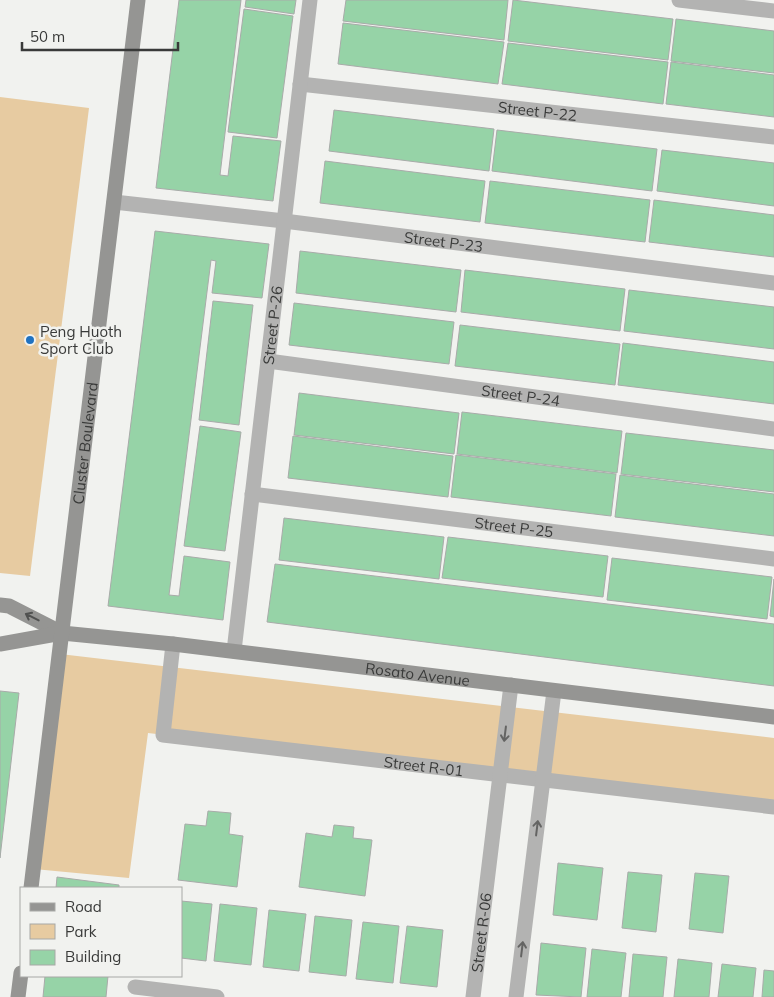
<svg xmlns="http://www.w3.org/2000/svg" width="774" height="997" font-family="Mulish,sans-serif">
<rect width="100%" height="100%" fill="#f1f2ef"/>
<g fill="#e7cba1">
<polygon points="0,97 89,108 30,576 0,573"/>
<polygon points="60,654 774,738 774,807 148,733 129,878 34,869"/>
</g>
<g fill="#96d3a7" stroke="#a8aba9">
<polygon points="179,0 241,0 220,175 228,176 233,136 281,141 273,201 156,188"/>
<polygon points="246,0 296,0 294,14 245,7"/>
<polygon points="346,0 508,0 504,40 343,21"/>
<polygon points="513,0 673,19 668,60 508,41"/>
<polygon points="244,9 293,16 277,138 228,132"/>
<polygon points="676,19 774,31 774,73 671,61"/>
<polygon points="343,23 504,42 498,84 338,64"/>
<polygon points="508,43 668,62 663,104 502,84"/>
<polygon points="671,62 774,75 774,117 666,104"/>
<polygon points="334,110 494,129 489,171 329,151"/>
<polygon points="497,130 657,149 652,191 492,171"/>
<polygon points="662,150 774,163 774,206 657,191"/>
<polygon points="325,161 485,181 480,222 320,203"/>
<polygon points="490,181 650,200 645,242 485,223"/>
<polygon points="654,200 774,215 774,257 649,242"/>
<polygon points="155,231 269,244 262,298 212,293 216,261 211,260 169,595 179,596 184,556 230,562 223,620 108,606"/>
<polygon points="300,251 461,270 456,312 296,293"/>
<polygon points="465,270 625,289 620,331 461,312"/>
<polygon points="629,290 774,307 774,349 624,331"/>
<polygon points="213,301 253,305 239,425 199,420"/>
<polygon points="294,303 454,322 449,364 289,345"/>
<polygon points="460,325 620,344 615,385 455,366"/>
<polygon points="623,343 774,362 774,404 618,385"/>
<polygon points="299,393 459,413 454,454 294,435"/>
<polygon points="462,412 622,431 617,473 457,454"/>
<polygon points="200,426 241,432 225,551 184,546"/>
<polygon points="626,433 774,450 774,492 621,474"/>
<polygon points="293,436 453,456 448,497 288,478"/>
<polygon points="456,455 616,474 611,516 451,497"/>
<polygon points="620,475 774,494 774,536 615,517"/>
<polygon points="284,518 444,537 439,579 279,560"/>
<polygon points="448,537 608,556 603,597 442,578"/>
<polygon points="612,558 772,577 767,619 607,600"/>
<polygon points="275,564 774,624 774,686 267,622"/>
<polygon points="774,579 774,617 770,616"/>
<polygon points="0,691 19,693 0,858"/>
<polygon points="208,811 231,813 229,834 243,836 237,887 178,880 185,824 206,826"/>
<polygon points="334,825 354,827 353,838 372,840 365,896 299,887 306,833 332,837"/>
<polygon points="558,863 603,868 597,920 553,915"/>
<polygon points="628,872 662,875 656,932 622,928"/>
<polygon points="695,873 729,876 723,933 689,929"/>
<polygon points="57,877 119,885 119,888 56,888"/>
<polygon points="181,901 212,904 206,961 181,958"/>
<polygon points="220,904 257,908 251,965 214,961"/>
<polygon points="269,910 306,914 299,971 263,967"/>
<polygon points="315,916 352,920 346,976 309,972"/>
<polygon points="363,922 399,926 393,983 356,979"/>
<polygon points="407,926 443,930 437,987 400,983"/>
<polygon points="541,943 586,948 581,997 536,995"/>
<polygon points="592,949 626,953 621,997 587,997"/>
<polygon points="633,954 667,957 663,997 629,997"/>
<polygon points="678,959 712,963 709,997 674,997"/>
<polygon points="722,964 756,968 753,997 718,997"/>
<polygon points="764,970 774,971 774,997 762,997"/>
<polygon points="45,976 108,976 106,997 43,997"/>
</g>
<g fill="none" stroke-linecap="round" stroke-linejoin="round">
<g stroke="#b3b3b2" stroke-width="15">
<polyline points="679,0 774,11"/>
<path id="s1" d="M300,84l474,53"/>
<path id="s2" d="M114,202l170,19 490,62"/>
<path id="s3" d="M268,361l506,68"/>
<path id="s4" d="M252,494l522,65"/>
<path id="s5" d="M173,644l-10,91 611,72"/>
<path id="s6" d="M234,651l76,-651"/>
<polyline points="135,987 217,997"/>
<path id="s7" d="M473,997l38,-312"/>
<polyline points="516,997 554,691"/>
</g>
<g stroke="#959593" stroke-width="15">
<polyline points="0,605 9,606 62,633"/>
<path id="s8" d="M0,644l62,-11 111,11 601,73"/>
<path id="s9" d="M31,888l107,-888"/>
<polyline points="18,997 21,973"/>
</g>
</g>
<defs><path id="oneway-shaft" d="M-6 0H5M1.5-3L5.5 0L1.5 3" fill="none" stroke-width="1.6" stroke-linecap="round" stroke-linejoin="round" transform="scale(1.25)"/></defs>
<use stroke="#505150" href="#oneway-shaft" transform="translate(32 617) rotate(-153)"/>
<g stroke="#646463">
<use href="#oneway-shaft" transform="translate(505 734) rotate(97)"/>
<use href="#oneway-shaft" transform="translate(537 828) rotate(-83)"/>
<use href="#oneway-shaft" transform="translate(522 949) rotate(-83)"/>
</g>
<circle fill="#1f72c1" stroke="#f1f2ef" stroke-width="2" cx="30" cy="340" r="5"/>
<g text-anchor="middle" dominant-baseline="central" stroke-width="5" stroke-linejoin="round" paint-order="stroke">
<g font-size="15" fill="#393a39" stroke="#f1f2ef">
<text stroke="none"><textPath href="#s1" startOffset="239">Street P-22</textPath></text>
<text stroke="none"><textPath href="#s2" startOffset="332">Street P-23</textPath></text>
<text stroke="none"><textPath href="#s6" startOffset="328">Street P-26</textPath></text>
<text stroke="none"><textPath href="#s3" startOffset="255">Street P-24</textPath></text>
<text stroke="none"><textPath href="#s9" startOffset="448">Cluster Boulevard</textPath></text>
<text stroke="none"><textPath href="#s4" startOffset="264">Street P-25</textPath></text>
<text stroke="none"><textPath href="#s8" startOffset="421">Rosato Avenue</textPath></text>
<text stroke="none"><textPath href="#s5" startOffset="354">Street R-01</textPath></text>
<text stroke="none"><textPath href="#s7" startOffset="65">Street R-06</textPath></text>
</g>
<g font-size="15" fill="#393a39" stroke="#f1f2ef" text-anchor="start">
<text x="40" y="331">Peng Huoth<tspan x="40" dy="17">Sport Club</tspan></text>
</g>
</g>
<rect x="20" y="887" width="162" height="90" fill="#f1f2ef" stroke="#a7a8a6"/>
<rect x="30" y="903" width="25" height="8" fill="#959593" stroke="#a7a8a6"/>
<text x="65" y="912" font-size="15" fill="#393a39">Road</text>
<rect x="30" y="924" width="25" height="15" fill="#e7cba1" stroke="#a7a8a6"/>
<text x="65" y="937" font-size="15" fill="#393a39">Park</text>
<rect x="30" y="950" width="25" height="15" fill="#96d3a7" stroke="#a7a8a6"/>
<text x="65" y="962" font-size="15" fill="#393a39">Building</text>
<path d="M22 42v8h156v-8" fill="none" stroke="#393a39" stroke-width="2.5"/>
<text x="30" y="42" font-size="15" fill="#393a39" stroke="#f1f2ef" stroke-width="4" paint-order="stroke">50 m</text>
</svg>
